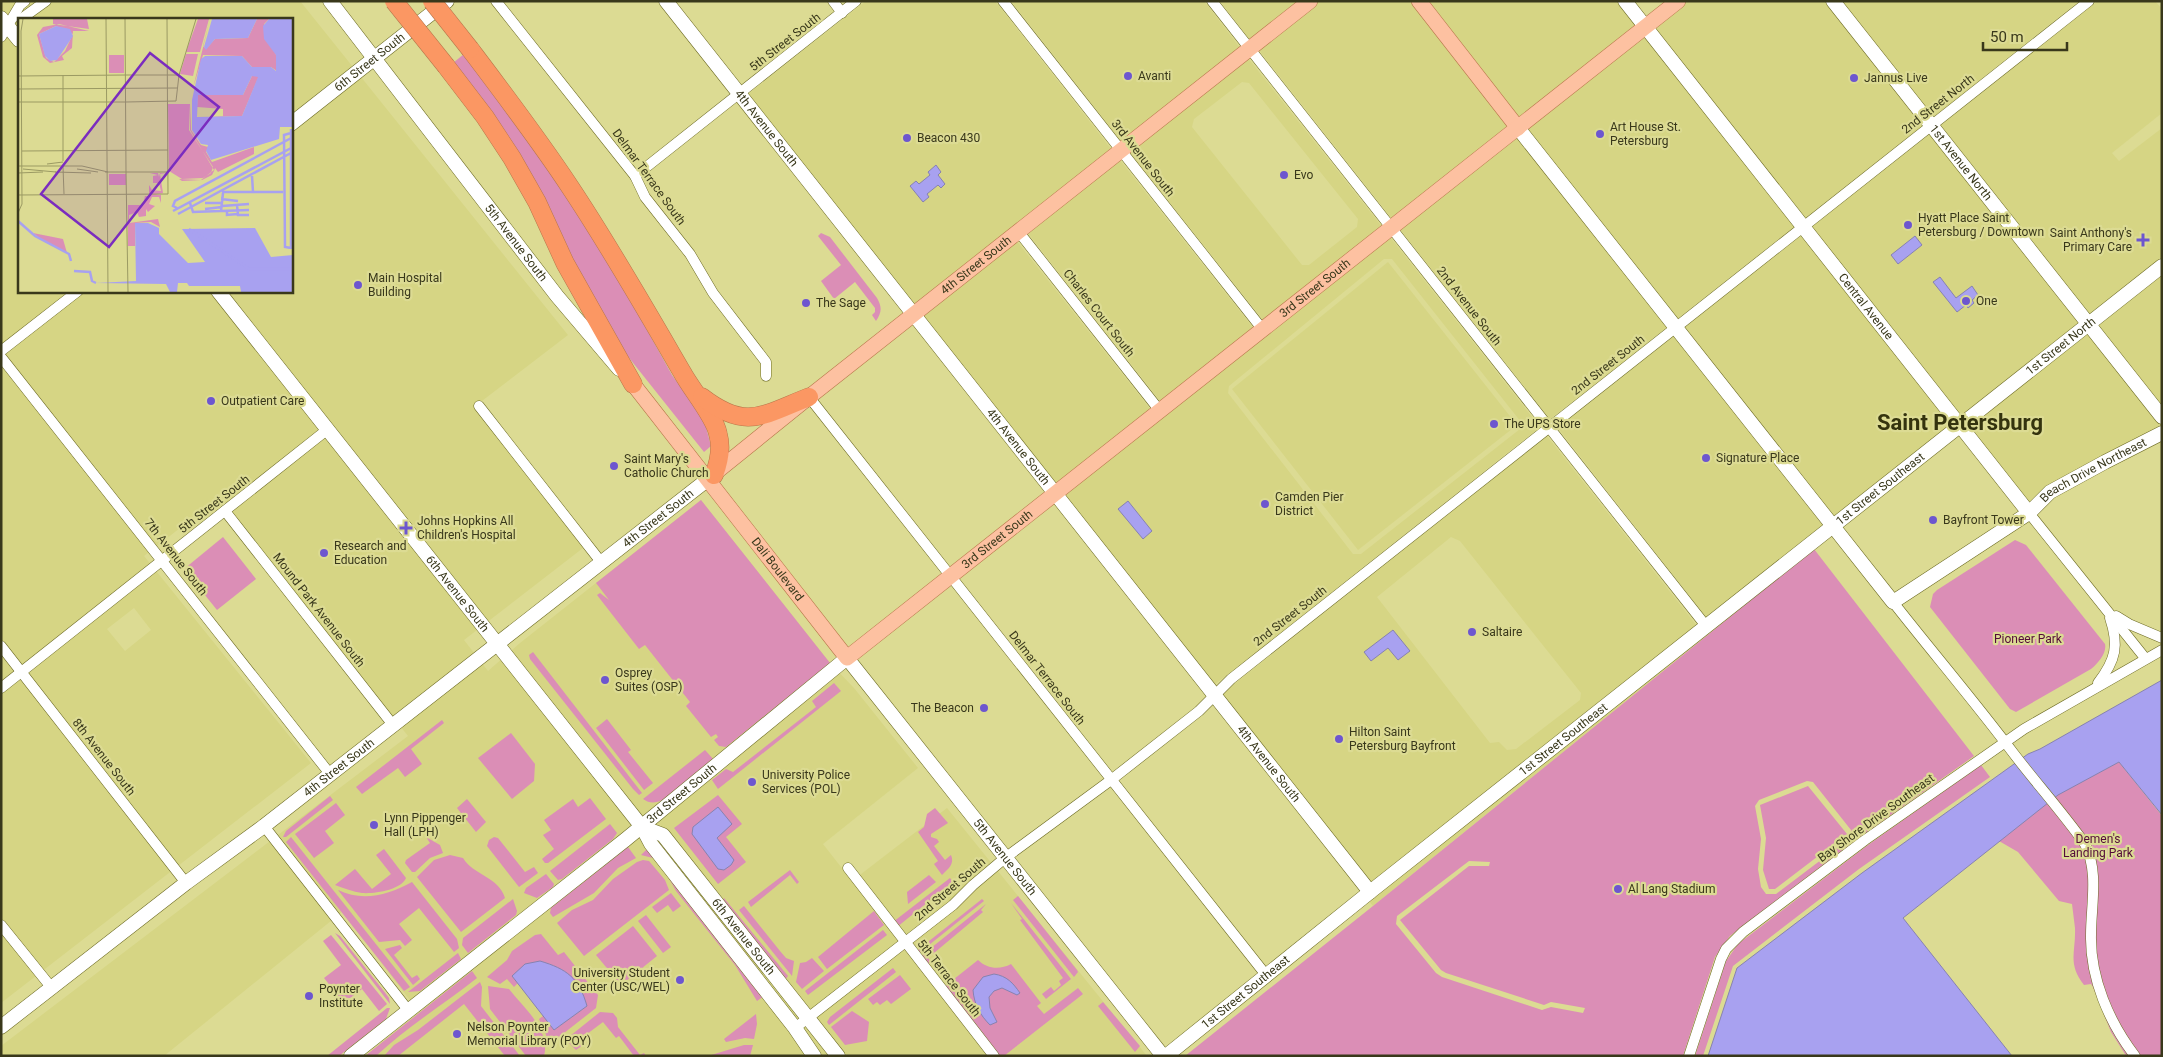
<svg xmlns="http://www.w3.org/2000/svg" width="2163" height="1057" font-family="Roboto,sans-serif">
<rect width="100%" height="100%" fill="#dcdb93"/>
<g fill="#d6d584" fill-rule="evenodd">
<path d="M1,1h299l268,334 -94,72 109,141 -119,92 24,31 32,-28 181,-143 129,163 24,25 64,80 -95,76 29,37 95,-73 200,248h-782l54,-44 -77,-100 -178,144h-163v-10l407,-310 -188,-239 -76,59 167,207 -310,240zM19,19h272v272h-272zM134,608l17,22 -26,21 -18,-22z"/>
<polygon points="866,1 995,1 1112,150 915,305 748,94"/>
<polygon points="1011,1 1204,1 1241,49 1122,142"/>
<polygon points="1220,1 1301,1 1251,41"/>
<polygon points="1319,1 1411,1 1509,128 1393,220 1259,50"/>
<polygon points="1427,1 1617,1 1637,27 1519,120"/>
<polygon points="1688,1 1825,1 1923,125 1805,218 1654,28"/>
<polygon points="1841,1 2079,1 1933,117"/>
<polygon points="2098,1 2155,1 2162,9 2162,113 2112,153 2119,161 2162,128 2162,259 2090,316 1940,126"/>
<polygon points="1644,36 1795,226 1677,319 1526,129"/>
<path d="M1248,58l135,170 -119,93 -135,-170zM1242,82l7,1 109,136 -1,8 -48,38h-7l-110,-138 2,-8z"/>
<polygon points="1930,134 2080,324 1962,417 1812,227"/>
<polygon points="1516,137 1667,327 1550,419 1400,229"/>
<polygon points="1119,159 1254,329 1161,402 1027,232"/>
<polygon points="1802,235 1951,425 1834,518 1684,328"/>
<path d="M1390,237l150,190 -326,258 -150,-191zM1384,259h8l129,163 -1,7 -159,125h-8l-125,-161 1,-7z"/>
<polygon points="1016,240 1151,410 1057,485 922,314"/>
<polygon points="1388,262 1517,425 1358,550 1232,389"/>
<polygon points="2162,273 2162,407 2097,325"/>
<polygon points="2087,333 2161,427 2030,504 1969,426"/>
<polygon points="1674,336 1823,526 1707,618 1558,428"/>
<path d="M1547,436l150,190 -326,257 -149,-189zM1451,537l9,4 121,152 -1,7 -64,49 -9,1 -8,-8 -9,1 -113,-146z"/>
<polygon points="1831,535 1373,906 1368,900"/>
</g>
<g fill="#db8eb6" fill-rule="evenodd">
<polygon points="464,54 555,174 632,303 672,375 692,403 706,417 706,427 711,446 704,452 622,349 453,63"/>
<path d="M821,233l9,4 47,61c5,9 5,14 -1,23l-4,-6 3,-3v-4l-20,-26 -21,17 -13,-18 20,-16 -23,-29z"/>
<polygon points="701,500 830,663 726,747 719,746 714,740 718,737 716,734 711,737 686,706 690,702 645,645 639,649 597,595 600,593 609,600 596,583"/>
<polygon points="223,537 256,579 217,610 184,569"/>
<path d="M2015,540l11,5 79,99c2,9 -7,19 -14,25l-75,43 -6,-3 -80,-102 3,-13 4,-4z"/>
<path d="M1814,549l160,207 -113,80 -131,100 -15,21 -32,99h-498l188,-150zM1807,781l6,1 38,48 -1,8 -74,56h-10l-5,-7 -3,-18 3,-30 -6,-33 4,-6zM1469,861l21,1 -1,4h-20l-69,54 41,50 5,3 98,32 7,-3 34,6 -2,5 -32,-6 -9,3 -100,-33 -6,-4 -40,-49 1,-8z"/>
<polygon points="533,652 642,793 639,795 633,789 530,659 529,655"/>
<polygon points="834,683 841,691 718,789 712,780 726,769 733,772 816,707 812,701"/>
<polygon points="607,719 631,750 628,752 653,783 644,790 596,728"/>
<polygon points="442,720 444,723 411,749 422,764 405,777 398,768 362,794 356,787"/>
<polygon points="511,733 535,764 534,781 512,799 478,758"/>
<path d="M705,750l9,10 -51,40c-8,3 -13,4 -20,-1z"/>
<path d="M2119,762l43,54v240h-35l-2,-2 -14,-22 -18,-45 -2,-3 -7,1c-17,-22 -8,-33 -9,-57 -1,-8 -2,-16 -3,-24l-13,-3 -41,-49 -19,-11 63,-49z"/>
<polygon points="1981,765 1990,777 1859,869 1733,966 1703,1056 1695,1056 1726,961 1738,944 1868,845"/>
<polygon points="1808,786 1847,834 1775,889 1769,889 1763,870 1766,838 1760,805"/>
<polygon points="718,795 742,824 726,837 746,862 718,884 674,828"/>
<polygon points="330,796 333,800 286,837 283,837 286,831"/>
<polygon points="590,798 606,819 548,863 545,863 542,859 554,849 543,835 551,830 544,820 573,799 578,807"/>
<polygon points="467,799 486,822 476,832 457,808"/>
<polygon points="336,803 345,815 325,831 334,843 314,858 295,834"/>
<path d="M935,808l13,15 -17,11v3l6,2 2,3 -5,4 11,14 6,-5c4,9 -3,14 -9,20l-8,-11 4,-3 -20,-29 6,-5 3,-13z"/>
<polygon points="610,824 617,833 613,839 562,879 558,880 550,871"/>
<polygon points="291,837 410,987 404,991 286,842"/>
<polygon points="426,837 440,845 443,853 430,858 415,872 412,872 405,863 406,860 430,843"/>
<polygon points="494,837 498,838 525,872 534,867 538,873 519,887 487,846 489,840"/>
<polygon points="628,847 636,858 618,868 594,893 553,917 550,913 551,908"/>
<path d="M384,849l22,29c-5,12 -32,16 -44,15 -9,-1 -18,-5 -27,-8l20,-16 17,20 19,-15 -15,-19z"/>
<polygon points="647,849 764,996 757,1001 735,965 676,891 666,873 653,858 641,855"/>
<path d="M450,855l13,3c10,17 36,19 42,40l-44,34 -44,-55 17,-17z"/>
<polygon points="643,860 649,861 665,880 669,890 584,956 557,923 572,910 593,900 613,879 637,862"/>
<polygon points="790,870 799,882 797,884 790,875 751,907 748,902"/>
<polygon points="546,874 554,884 553,887 537,898 524,893 526,888"/>
<polygon points="929,875 936,882 908,904 907,892"/>
<polygon points="950,878 953,882 897,927 893,922"/>
<path d="M412,882l45,57 2,9 -5,4 -35,-44 -20,16 13,16 -7,6 -5,-6 -21,2 -41,-52c25,12 50,5 74,-8z"/>
<polygon points="671,893 681,906 673,912 668,905 657,913 652,907"/>
<polygon points="1018,896 1077,970 1078,972 1074,977 1013,900"/>
<polygon points="724,898 788,976 785,980 722,902"/>
<polygon points="513,899 517,911 516,915 468,953 462,945 463,938"/>
<polygon points="982,899 984,901 919,953 919,949"/>
<polygon points="1011,903 1071,979 1046,999 1042,994 1051,987 1054,991 1061,985 1059,981 1063,978 1020,920 1022,919"/>
<polygon points="986,904 981,910 983,912 928,958 931,962 928,964 921,956"/>
<polygon points="744,906 780,951 786,958 794,961 792,976 739,910"/>
<polygon points="874,911 884,925 827,969 818,957"/>
<polygon points="646,915 671,947 663,953 638,921"/>
<polygon points="633,926 657,956 621,985 596,955"/>
<polygon points="883,930 887,935 808,995 805,991"/>
<polygon points="335,933 340,936 383,990 389,998 390,1004"/>
<polygon points="541,934 558,955 564,952 598,995 596,1008 550,1044 539,1019 543,1016 554,1030 587,1006 512,976 518,983 514,987 507,979 500,984 487,977 507,960 512,951 535,935"/>
<polygon points="331,935 387,1004 379,1011 362,989 344,1003 324,978 341,965 323,941"/>
<polygon points="400,945 402,948 394,955 412,978 417,975 420,979 413,985 385,949"/>
<polygon points="458,953 461,959 420,991 408,992"/>
<polygon points="812,958 824,971 802,989 796,982 800,963 806,962"/>
<path d="M978,960c9,9 22,10 33,4l30,39 -4,3 7,8 34,-26 5,6 -79,62h-8l-52,-69z"/>
<polygon points="893,968 896,972 829,1025 827,1022 830,1017"/>
<path d="M472,971l5,7c-33,26 -70,49 -101,78h-11z"/>
<polygon points="900,975 911,989 891,1004 887,1000 880,1005 877,1002 873,1005 868,999"/>
<polygon points="480,982 482,987 481,1006 520,1056 505,1056 464,1004 398,1056 384,1056 394,1045 418,1030"/>
<path d="M488,986l21,3c14,18 42,41 35,67h-18l-36,-47z"/>
<polygon points="1103,1002 1140,1046 1135,1052 1098,1006"/>
<polygon points="387,1008 390,1008 386,1019 339,1056 327,1056"/>
<polygon points="852,1011 869,1022 867,1041 845,1045 831,1027"/>
<polygon points="600,1012 613,1013 617,1018 618,1027 640,1055 644,1053 646,1056 634,1056 619,1036 616,1038 603,1022 583,1037 586,1043 576,1050 569,1043 570,1036"/>
<polygon points="756,1014 757,1024 754,1039 745,1038 726,1042 724,1039"/>
<polygon points="744,1045 753,1045 750,1056 708,1056"/>
</g>
<g fill="#a8a1f0" stroke="#8782b0">
<polygon points="936,165 941,172 938,175 945,184 941,188 938,185 927,194 929,197 923,202 910,186 916,181 919,184 930,175 928,172"/>
<polygon points="1915,236 1922,245 1898,264 1891,255"/>
<polygon points="1940,277 1956,298 1972,286 1978,295 1972,300 1974,303 1968,308 1966,305 1957,312 1933,282"/>
<polygon points="1128,501 1152,531 1143,539 1118,509"/>
<polygon points="1393,630 1410,651 1398,660 1388,648 1371,661 1364,652"/>
<polygon points="2162,680 2162,815 2119,762 2058,795 1903,918 2012,1056 1708,1056 1737,968 1862,873 2028,754 2040,749"/>
<polygon points="718,807 732,824 717,838 734,860 731,865 724,870 718,869 692,834 693,827"/>
<path d="M540,961c27,8 39,17 47,45l-33,24 -42,-54 13,-12z"/>
<path d="M994,974c13,2 19,9 26,19l-3,2 -15,-7 -8,3 -5,6 1,11 7,14 -7,3c-10,-10 -16,-21 -17,-35l10,-13z"/>
</g>
<g fill="none" stroke-linecap="round" stroke-linejoin="round">
<g stroke="#6c6a23" stroke-width="11">
<g id="street">
<polyline points="496,1 635,176 645,197 690,254 713,293 766,362 766,376"/>
<polyline points="833,1 842,13"/>
<polyline points="1003,1 1263,330"/>
<polyline points="1212,1 1706,626"/>
<polyline points="21,19 46,1"/>
<polyline points="1,37 20,5 25,1"/>
<polyline points="635,176 856,1"/>
<polyline points="1018,231 1160,411"/>
<polyline points="1,351 78,291"/>
<polyline points="1,357 330,774"/>
<polyline points="809,397 1266,975"/>
<polyline points="479,406 601,562"/>
<polyline points="225,511 393,725"/>
<polyline points="2029,513 2145,658"/>
<path d="M1893,602c40,51 82,100 121,152 23,30 49,59 71,90 14,28 6,61 6,91 -1,43 18,87 44,121"/>
<polyline points="2116,616 2129,624 2162,638"/>
<polyline points="1,646 186,883"/>
<path d="M2098,683c18,-23 21,-38 12,-65"/>
<polyline points="1,688 328,429"/>
<polyline points="264,826 408,1010"/>
<polyline points="848,868 994,1056"/>
<polyline points="1,925 51,987"/>
<polyline points="795,1028 953,905 973,885 1005,858 1111,780 1199,711 1231,679 2089,1"/>
<polyline points="1689,1056 1721,959 1726,949 1743,932 1865,840 2024,729 2162,650"/>
</g>
</g>
<g stroke="#6c6a23" stroke-width="15">
<g id="secondary">
<path id="s1" d="M330,1l227,295 62,73"/>
<path id="s2" d="M666,1l704,891"/>
<path id="s3" d="M1625,1l404,512"/>
<path id="s4" d="M1833,1l329,416"/>
<polyline points="1,18 19,40"/>
<path id="s5" d="M291,124l156,-123"/>
<path id="s6" d="M1518,128l375,474 136,-89 21,-21 55,-30 57,-29"/>
<path id="s7" d="M218,291l424,536 9,17 144,184 19,28"/>
<path id="s8" d="M642,827l21,8 175,221"/>
<path id="s9" d="M1,1027l185,-144 78,-57 443,-346"/>
<path id="s10" d="M351,1056l274,-216 222,-182 316,398"/>
<path id="s11" d="M1166,1056l204,-164 792,-626"/>
</g>
</g>
<g stroke="#b7764a" stroke-width="16">
<g id="primary">
<polyline points="1419,1 1518,128"/>
<path id="s12" d="M633,384l214,274 831,-657"/>
<path id="s13" d="M710,477l99,-80 501,-396"/>
</g>
</g>
<g stroke="#b7764a" stroke-width="19">
<g id="highway">
<path d="M470,49c34,45 69,91 100,138 40,60 76,123 112,185 9,17 33,45 36,62 4,14 1,28 -4,41"/>
<polyline points="446,66 485,117 512,158 537,202 565,263 633,384"/>
<path d="M702,397c44,34 61,18 107,0"/>
</g>
</g>
<use href="#street" stroke="#fff" stroke-width="10"/>
<use href="#secondary" stroke="#fff" stroke-width="14"/>
<use href="#primary" stroke="#fdc1a1" stroke-width="15"/>
<use href="#highway" stroke="#fb9763" stroke-width="18"/>
<g stroke="#b7764a" stroke-width="19" stroke-linecap="butt">
<g id="highway-bridge">
<polyline points="394,1 446,66"/>
<polyline points="432,1 470,49"/>
</g>
</g>
<use href="#highway-bridge" stroke="#fb9763" stroke-width="18"/>
</g>
<g fill="#6d56cf" stroke="#dcdb93" stroke-width="2">
<circle cx="1128" cy="76" r="5"/>
<circle cx="1854" cy="78" r="5"/>
<circle cx="1600" cy="134" r="5"/>
<circle cx="907" cy="138" r="5"/>
<circle cx="1284" cy="175" r="5"/>
<circle cx="1908" cy="225" r="5"/>
<path d="M2140.5 232.5h5v5h5v5h-5v5h-5v-5h-5v-5h5z"/>
<circle cx="358" cy="285" r="5"/>
<circle cx="1966" cy="301" r="5"/>
<circle cx="806" cy="303" r="5"/>
<circle cx="211" cy="401" r="5"/>
<circle cx="1494" cy="424" r="5"/>
<circle cx="1706" cy="458" r="5"/>
<circle cx="614" cy="466" r="5"/>
<circle cx="1265" cy="504" r="5"/>
<circle cx="1933" cy="520" r="5"/>
<path d="M403.5 520.5h5v5h5v5h-5v5h-5v-5h-5v-5h5z"/>
<circle cx="324" cy="553" r="5"/>
<circle cx="1472" cy="632" r="5"/>
<circle cx="605" cy="680" r="5"/>
<circle cx="984" cy="708" r="5"/>
<circle cx="1339" cy="739" r="5"/>
<circle cx="752" cy="782" r="5"/>
<circle cx="374" cy="825" r="5"/>
<circle cx="1618" cy="889" r="5"/>
<circle cx="680" cy="980" r="5"/>
<circle cx="309" cy="996" r="5"/>
<circle cx="457" cy="1034" r="5"/>
</g>
<g text-anchor="middle" dominant-baseline="central" stroke-width="4.5" stroke-linejoin="round" paint-order="stroke">
<g font-size="12" fill="#39381b" stroke="#dcdb93">
<text transform="translate(785 42) rotate(-38)">5th Street South</text>
<text stroke="none"><textPath href="#s5" startOffset="100">6th Street South</textPath></text>
<text transform="translate(1938 104) rotate(-38)">2nd Street North</text>
<text stroke="none"><textPath href="#s2" startOffset="162">4th Avenue South</textPath></text>
<text transform="translate(1143 158) rotate(52)">3rd Avenue South</text>
<text stroke="none"><textPath href="#s4" startOffset="206">1st Avenue North</textPath></text>
<text transform="translate(649 177) rotate(54)">Delmar Terrace South</text>
<text stroke="none"><textPath href="#s1" startOffset="305">5th Avenue South</textPath></text>
<text stroke="none"><textPath href="#s13" startOffset="340">4th Street South</textPath></text>
<text stroke="none"><textPath href="#s12" startOffset="944">3rd Street South</textPath></text>
<text transform="translate(1469 306) rotate(52)">2nd Avenue South</text>
<text stroke="none"><textPath href="#s3" startOffset="389">Central Avenue</textPath></text>
<text transform="translate(1099 313) rotate(52)">Charles Court South</text>
<text stroke="none"><textPath href="#s11" startOffset="1142">1st Street North</textPath></text>
<text transform="translate(1608 365) rotate(-38)">2nd Street South</text>
<text stroke="none"><textPath href="#s2" startOffset="568">4th Avenue South</textPath></text>
<text stroke="none"><textPath href="#s6" startOffset="845">Beach Drive Northeast</textPath></text>
<text stroke="none"><textPath href="#s11" startOffset="912">1st Street Southeast</textPath></text>
<text transform="translate(214 504) rotate(-38)">5th Street South</text>
<text stroke="none"><textPath href="#s9" startOffset="831">4th Street South</textPath></text>
<text stroke="none"><textPath href="#s12" startOffset="539">3rd Street South</textPath></text>
<text transform="translate(176 557) rotate(52)">7th Avenue South</text>
<text stroke="none"><textPath href="#s12" startOffset="235">Dali Boulevard</textPath></text>
<text stroke="none"><textPath href="#s7" startOffset="386">6th Avenue South</textPath></text>
<text transform="translate(319 610) rotate(52)">Mound Park Avenue South</text>
<text transform="translate(1290 616) rotate(-38)">2nd Street South</text>
<text transform="translate(1047 678) rotate(52)">Delmar Terrace South</text>
<text stroke="none"><textPath href="#s11" startOffset="508">1st Street Southeast</textPath></text>
<text transform="translate(104 757) rotate(52)">8th Avenue South</text>
<text stroke="none"><textPath href="#s2" startOffset="972">4th Avenue South</textPath></text>
<text stroke="none"><textPath href="#s9" startOffset="426">4th Street South</textPath></text>
<text stroke="none"><textPath href="#s10" startOffset="422">3rd Street South</textPath></text>
<text transform="translate(1876 818) rotate(-36)">Bay Shore Drive Southeast</text>
<text stroke="none"><textPath href="#s10" startOffset="890">5th Avenue South</textPath></text>
<text transform="translate(950 889) rotate(-41)">2nd Street South</text>
<text stroke="none"><textPath href="#s8" startOffset="152">6th Avenue South</textPath></text>
<text transform="translate(949 978) rotate(52)">5th Terrace South</text>
<text stroke="none"><textPath href="#s11" startOffset="102">1st Street Southeast</textPath></text>
</g>
<g font-size="12" fill="#39381b" stroke="#dcdb93" text-anchor="start">
<text x="1138" y="76">Avanti</text>
<text x="1864" y="78">Jannus Live</text>
<text x="1610" y="127">Art House St.<tspan x="1610" dy="14">Petersburg</tspan></text>
<text x="917" y="138">Beacon 430</text>
<text x="1294" y="175">Evo</text>
<text x="1918" y="218">Hyatt Place Saint<tspan x="1918" dy="14">Petersburg / Downtown</tspan></text>
<text x="2132" y="233" text-anchor="end">Saint Anthony's<tspan x="2132" dy="14">Primary Care</tspan></text>
<text x="368" y="278">Main Hospital<tspan x="368" dy="14">Building</tspan></text>
<text x="1976" y="301">One</text>
<text x="816" y="303">The Sage</text>
<text x="221" y="401">Outpatient Care</text>
<text x="1504" y="424">The UPS Store</text>
<text x="1716" y="458">Signature Place</text>
<text x="624" y="459">Saint Mary's<tspan x="624" dy="14">Catholic Church</tspan></text>
<text x="1275" y="497">Camden Pier<tspan x="1275" dy="14">District</tspan></text>
<text x="1943" y="520">Bayfront Tower</text>
<text x="417" y="521">Johns Hopkins All<tspan x="417" dy="14">Children's Hospital</tspan></text>
<text x="334" y="546">Research and<tspan x="334" dy="14">Education</tspan></text>
<text x="1482" y="632">Saltaire</text>
<text x="615" y="673">Osprey<tspan x="615" dy="14">Suites (OSP)</tspan></text>
<text x="974" y="708" text-anchor="end">The Beacon</text>
<text x="1349" y="732">Hilton Saint<tspan x="1349" dy="14">Petersburg Bayfront</tspan></text>
<text x="762" y="775">University Police<tspan x="762" dy="14">Services (POL)</tspan></text>
<text x="384" y="818">Lynn Pippenger<tspan x="384" dy="14">Hall (LPH)</tspan></text>
<text x="1628" y="889">Al Lang Stadium</text>
<text x="670" y="973" text-anchor="end">University Student<tspan x="670" dy="14">Center (USC/WEL)</tspan></text>
<text x="319" y="989">Poynter<tspan x="319" dy="14">Institute</tspan></text>
<text x="467" y="1027">Nelson Poynter<tspan x="467" dy="14">Memorial Library (POY)</tspan></text>
</g>
<g font-size="12" fill="#530b39" stroke="#dcdb93">
<text x="2028" y="639">Pioneer Park</text>
<text x="2098" y="839">Demen's<tspan x="2098" dy="14">Landing Park</tspan></text>
</g>
<g font-size="22" font-weight="bold" fill="#34330e" stroke="#dcdb93">
<text x="1960" y="422">Saint Petersburg</text>
</g>
</g>
<g transform="translate(18 18)">
<rect width="275" height="275" fill="#dcdb93"/>
<path d="M35,1h34l2,10 -36,-5zM180,1h11l-9,33h-14zM192,1l-7,27 3,3 9,-10 33,-1 9,-19h12l-5,5 12,31 1,16 -6,-4h-19l-10,-11 -39,-1 -10,33zM41,6l30,7h-16l-1,17 -10,8 2,4 -14,3 -7,-6 -6,-22 6,-8zM38,8l17,8 -8,17 -11,11 -8,-4 -7,-24zM168,36h12l-5,22 -13,-2zM106,37v18h-15v-18zM234,58h7l-17,40 -33,1 14,-1v-7l-26,-2 1,-12h45zM150,86h22l-1,26 24,37 -2,6 -8,5 -21,1 -13,-8zM173,86v26l10,15 7,2 -2,5 6,10 42,-15v7l-36,18 -3,-4 -1,3 -2,4 -10,5 -20,1 -3,-2 22,1 13,-10 -24,-40zM132,155h8l1,4 1,-4h6l-6,1 3,19 -8,2h6v8l-2,-6h-7l-3,7 6,2 -7,6 -2,-3v7l-7,1 -2,-5 -8,3v8l29,-4 2,8 -9,-5 -16,1v23h-7v-41h15l2,-9h4v-11l3,5 9,1 -2,-8h-6v-7l5,-1zM91,156h17v11h-17zM15,215l30,6 4,14 -22,-11z" fill="#db8eb6" fill-rule="evenodd"/>
<path d="M194,1h45l-9,19 -33,1 -9,11 -2,-3zM251,1h24v108h-13l-1,12 -68,21 -5,-9 2,-6 -7,-1 -9,-14v-30l9,-41 4,-3h37l10,11h19l5,4v-16l-12,-16 -1,-13zM234,58l6,1 -16,39 -45,1 1,-22h45zM38,8l14,3 3,7 -16,24 -7,1 -5,-5 -6,-22zM117,205h13l11,5v6l29,29 17,-1 -23,-33 73,-1 16,29 22,-2v37h-52l-1,-6h-51l-2,-3h-9l-1,9h-7l-4,-8 -70,-1 40,-2z" fill="#a8a1f0" fill-rule="evenodd"/>
<path fill="none" stroke="#a8a1f0" stroke-width="2.5" d="M273,111v120M273,115l-7,2 1,112 6,1M234,158l1,16M204,174h61M203,181l17,2M172,185l3,9 56,-2M187,185h16M219,187l1,10h11M204,188l27,-2M159,190l-4,-2 2,-5 118,-64M187,191l17,-2M209,192v5l11,-1M155,193l120,-64M203,193l2,-18M160,196l113,-61M0,203l17,15 34,18 2,7M171,211l60,40h44M56,253l16,1 2,9 4,2"/>
<path fill="none" stroke="#9b9a63" stroke-width="1" d="M88,1l2,273M149,1l1,175M45,57v86M108,57h53M0,58l108,-1M0,71l159,-1M0,84h108M108,84l50,-1 3,-26 17,-56M4,133l146,-1M29,146l16,-2M0,148h64l26,6M45,149l1,27M5,151l33,3M59,151l21,3M37,154l36,1M87,154h21l-1,-153M0,155l25,-1M0,177l150,-1M0,195l4,-9 -1,-173 2,-12M110,274l-2,-120h42"/>
<path fill="#7b2cbf" fill-opacity="0.15" stroke="#7b2cbf" stroke-width="2.5" d="M132,35l69,54 -110,140 -68,-53z"/>
<rect width="275" height="275" fill="none" stroke="#39381b" stroke-width="2.5"/>
</g>
<rect width="2163" height="1057" fill="none" stroke="#39381b" stroke-width="5"/>
<path d="M1983 42v8h84v-8" fill="none" stroke="#39381b" stroke-width="2.5"/>
<text x="1990" y="42" font-size="15" fill="#39381b" stroke="#dcdb93" stroke-width="4" paint-order="stroke">50 m</text>
</svg>
